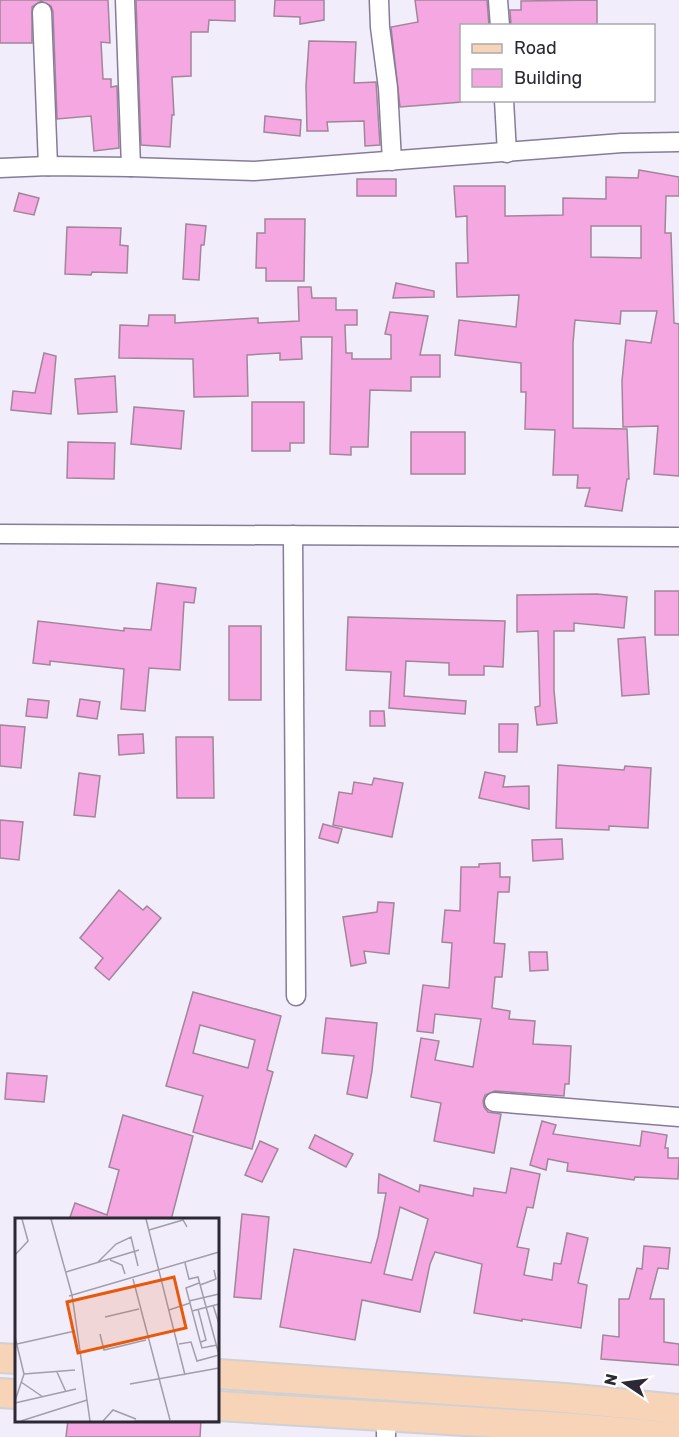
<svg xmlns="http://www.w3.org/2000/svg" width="679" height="1437" font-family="Rubik,sans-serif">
<rect width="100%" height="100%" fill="#f1edfa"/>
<g fill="#f5a7e2" stroke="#a2859a" stroke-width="1.5" fill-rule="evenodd">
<polygon points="0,0 108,0 110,43 101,42 103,79 111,79 111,87 117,86 119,148 94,151 91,116 57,119 53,12 51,6 41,1 32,7 32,43 0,43"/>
<polygon points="136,0 235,0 235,21 209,20 208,32 191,32 191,76 172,77 174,115 172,115 170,147 141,145"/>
<polygon points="275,0 324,0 324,20 300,24 300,17 274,16"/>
<polygon points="415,0 487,0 489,26 462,26 462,102 400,107 391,27 418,22"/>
<polygon points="597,0 597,26 511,26 510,10 521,10 521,1"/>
<polygon points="309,41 356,42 354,83 376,82 380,145 365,146 364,121 327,122 328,131 307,131 306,86"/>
<polygon points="265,116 301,120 300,136 264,132"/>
<path d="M639,170l40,7v19h-13l-1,37h6l3,90 5,1v152l-25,-2 4,-48 -35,1 -1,-46 4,-41 25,3 6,-32h-36l-1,13 -45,-4 -2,23v85l54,1 2,50h-2l-5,32 -37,-5 5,-18h-13l1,-13h-25l2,-45 -30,-1 1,-37h-5v-29l-66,-8 4,-35 57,7 3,-32 -62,2 -1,-34h12l-1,-33v-14l-11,1 -2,-31h51v30l58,-1v-17l43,1v-22l32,1zM591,226h50v32l-50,-1z"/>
<rect x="357" y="179" width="39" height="17"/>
<polygon points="19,193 39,198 34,215 14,211"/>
<polygon points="265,219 305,219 304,281 266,281 266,268 256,268 257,233 265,233"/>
<polygon points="186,224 206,226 204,245 201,245 199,280 183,279"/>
<polygon points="67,227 121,228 120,245 128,246 127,273 92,272 91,275 65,274"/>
<polygon points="396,283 434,291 434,297 393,298"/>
<polygon points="298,287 311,287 312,298 336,298 336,310 357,310 357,325 345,325 346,353 352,353 352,359 391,359 391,335 385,334 390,312 428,316 420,355 440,355 440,377 411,377 411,391 370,390 368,447 351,447 351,455 330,454 332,337 301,337 302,359 280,360 280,353 247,355 248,396 194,397 193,359 119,358 120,325 148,326 149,315 175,315 175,323 258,318 258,323 299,321"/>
<polygon points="44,353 56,356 51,414 11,410 13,391 35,393"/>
<polygon points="115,376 117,412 78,414 75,379"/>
<polygon points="252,402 304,402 304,443 290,443 290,451 252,451"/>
<polygon points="134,407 184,411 181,449 131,444"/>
<rect x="411" y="432" width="54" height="42"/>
<polygon points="68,442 115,443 114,479 67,478"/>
<polygon points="157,583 196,588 194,603 184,602 180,670 149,668 145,711 121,709 124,669 50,661 50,665 33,663 38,621 124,631 124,628 151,630"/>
<rect x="655" y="591" width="24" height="44"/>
<polygon points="597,594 627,597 624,628 574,623 574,631 554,631 554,690 557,723 537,725 535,707 540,706 538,631 517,632 517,595"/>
<polygon points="348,617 505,621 503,667 484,666 484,675 449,675 449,663 406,661 404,696 466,701 465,714 389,708 391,672 346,670"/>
<rect x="229" y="626" width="32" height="74"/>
<polygon points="645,637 649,694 622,696 618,639"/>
<polygon points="28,699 49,701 47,718 26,716"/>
<polygon points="80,699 100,702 97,719 77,716"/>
<polygon points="370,711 384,711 385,726 370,726"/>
<polygon points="499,724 518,724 517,752 499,752"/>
<polygon points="0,725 25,727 21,768 0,766"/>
<polygon points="143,734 144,753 119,755 118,735"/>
<polygon points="176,737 213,737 214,798 177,798"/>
<polygon points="558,765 624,770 625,766 651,768 648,828 609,826 609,830 556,828"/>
<polygon points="485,772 505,776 503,787 529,786 529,809 479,798"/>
<polygon points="79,773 100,776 95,817 74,815"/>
<polygon points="374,778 403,783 392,837 333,825 339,792 352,794 354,782 372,785"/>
<polygon points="0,820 23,822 19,860 0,858"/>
<polygon points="323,824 342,829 338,843 319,838"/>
<polygon points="562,839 563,859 533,861 532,840"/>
<polygon points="500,863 500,877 510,877 509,892 498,892 494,943 505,944 502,977 495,977 492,1008 510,1011 509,1019 535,1021 533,1044 571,1046 569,1084 565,1084 564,1096 495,1091 485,1095 483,1101 484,1107 488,1112 501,1114 494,1153 434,1141 441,1103 411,1097 421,1038 439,1041 435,1060 473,1067 481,1019 435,1014 433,1033 417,1031 423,985 449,988 452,943 442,942 445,910 460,911 461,867 479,867 479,864"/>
<polygon points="119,890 143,910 147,906 161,918 109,980 95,968 103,958 80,938"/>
<polygon points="378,902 394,903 389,954 364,951 366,963 351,966 343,917 377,912"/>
<polygon points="529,952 547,952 548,970 530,971"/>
<path d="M193,992l88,24 -14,54 6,2 -21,77 -59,-17 10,-36 -37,-10zM200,1025l55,15 -7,28 -55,-15z"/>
<polygon points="326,1018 377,1023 372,1071 367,1098 347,1094 354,1056 322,1053"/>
<polygon points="7,1073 47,1076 44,1102 5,1099"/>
<polygon points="123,1115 193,1136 171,1220 69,1220 75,1203 107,1215 119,1170 109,1167"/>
<polygon points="542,1121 556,1125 553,1134 640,1146 642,1131 667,1135 665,1148 668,1148 668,1158 679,1158 678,1179 635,1177 634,1180 567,1171 568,1163 548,1159 546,1170 530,1165"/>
<polygon points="315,1135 353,1154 346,1167 309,1148"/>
<polygon points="260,1141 278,1149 262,1182 245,1175"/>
<path d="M511,1168l29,6 -7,34 -6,-1 -10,40 12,2 -5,26 28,5 2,-17 7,1 6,-31 21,5 -10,45 9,2 -6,43 -59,-9v2l-48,-8 8,-49 -47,-12 -5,12 -10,48 -58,-12 -7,40 -75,-13 14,-78 77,14 7,-26 8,-44h-8l1,-19 40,18 1,-7 53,11 1,-8 32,5zM400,1207l28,12 -16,61 -28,-6z"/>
<polygon points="242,1214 269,1217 261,1299 234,1297"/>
<polygon points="644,1246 670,1248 668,1269 658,1268 650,1299 664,1299 664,1342 679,1344 679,1365 601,1359 603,1335 619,1337 619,1299 629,1299 637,1268 642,1269"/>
<polygon points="68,1420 201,1420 200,1437 66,1437"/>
</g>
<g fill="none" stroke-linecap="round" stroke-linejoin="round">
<g stroke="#867c9a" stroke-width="21">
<g id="street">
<polyline points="125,0 131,167"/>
<polyline points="379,0 380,27 388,88 392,161"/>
<polyline points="498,0 500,26"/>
<polyline points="42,12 48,166"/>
<polyline points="504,100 507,153"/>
<polyline points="0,168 48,166 131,167 254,171 622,143 679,142"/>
<polyline points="0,534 679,537"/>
<polyline points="293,535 296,996"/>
<polyline points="494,1102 679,1117"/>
<polyline points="386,1437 386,1416"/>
</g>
</g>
<g stroke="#d1d0d2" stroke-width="32">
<g id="primary">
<polyline points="0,1358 16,1359"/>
<polyline points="218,1374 565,1398 679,1409"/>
<polyline points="0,1393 16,1394"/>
<polyline points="218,1406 563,1427 679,1437"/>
</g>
</g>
<use href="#street" stroke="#fff" stroke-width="18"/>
<use href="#primary" stroke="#f7d4b8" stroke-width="28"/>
</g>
<g transform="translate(15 1218)">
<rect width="204" height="204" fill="#f1edfa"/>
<path fill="none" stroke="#a29eab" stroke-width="1.5" d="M36,1l21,76 18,126M131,1l39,156M134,12l34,-10 4,7M0,37l13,-14 -6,-22M95,42l12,5 3,9M83,44l18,-18 15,-7 7,29M170,45l4,16 9,-2 21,78M51,54l73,-22M118,61l37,141M184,65l-13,5 14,53 2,7 15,-3M185,67l16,-6 -2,-9M54,78l150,-44M174,83l30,-7M198,87l6,19M183,91l8,31 -5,2M154,92l21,-7M177,93l27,-7M90,99l34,-8M85,116l4,16 42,-10M0,119l9,37 -9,27M2,126l58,-13M164,126l12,-2 6,19 22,-6M42,154l9,20M9,156l51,-4M6,164l22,15M115,166l89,-16M0,185l61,-14M6,203l66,-21M88,203l10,-11 23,9M119,203h85"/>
<path fill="#e8590c" fill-opacity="0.15" stroke="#e8590c" stroke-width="3" d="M159,59l12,51 -108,25 -11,-51z"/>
<rect width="204" height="204" fill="none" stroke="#2c2834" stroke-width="3"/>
</g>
<rect x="460" y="24" width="195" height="78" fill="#ffffff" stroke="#aba9ae" stroke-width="1.5"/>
<rect x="472" y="44" width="30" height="9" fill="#f7d4b8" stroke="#aba9ae" stroke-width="1.5"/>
<text x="514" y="54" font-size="18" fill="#2c2834">Road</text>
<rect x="472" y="69" width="30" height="18" fill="#f5a7e2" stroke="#aba9ae" stroke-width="1.5"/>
<text x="514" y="84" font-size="18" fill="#2c2834">Building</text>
<g transform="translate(625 1383) rotate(283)" stroke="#ffffff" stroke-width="4.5" paint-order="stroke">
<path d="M0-4.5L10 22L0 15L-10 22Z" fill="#2c2834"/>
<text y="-9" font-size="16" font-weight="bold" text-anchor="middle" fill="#2c2834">N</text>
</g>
</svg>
